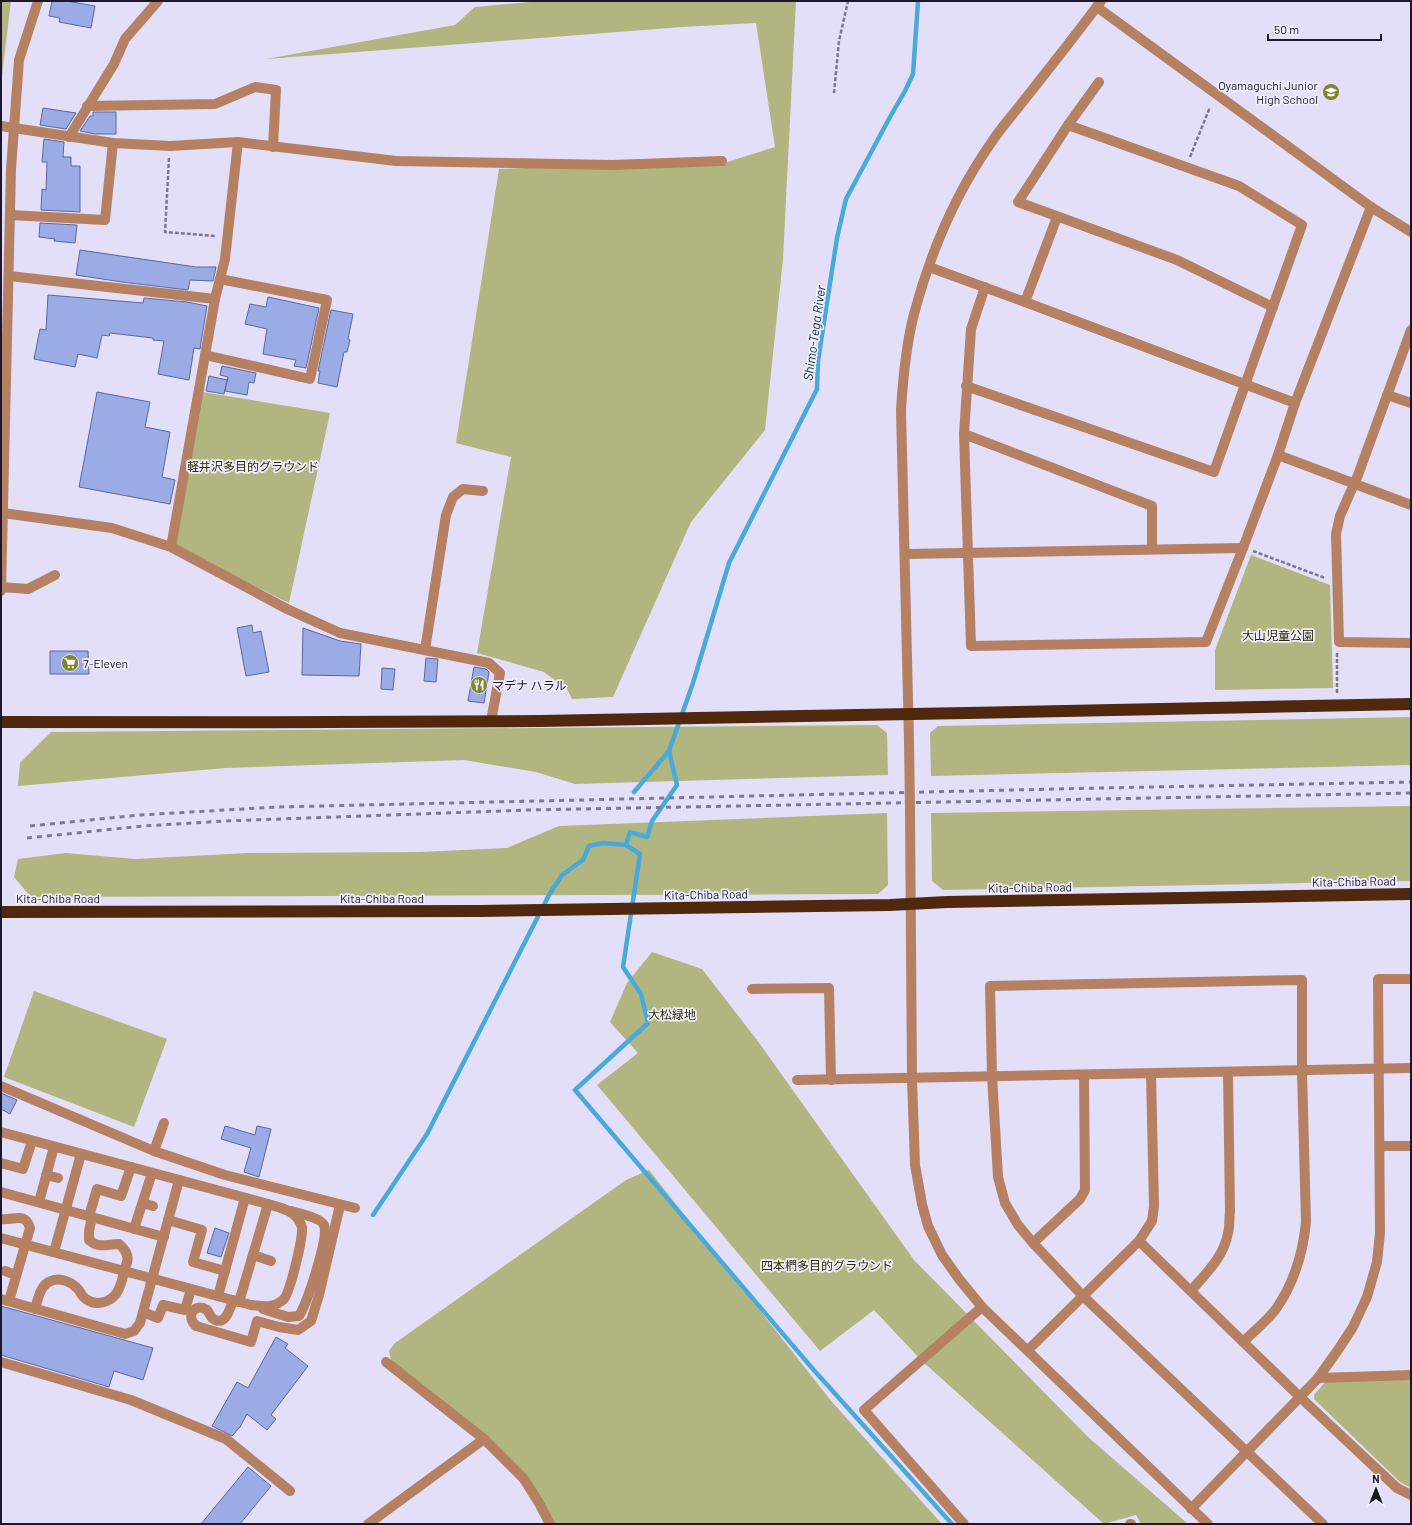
<svg xmlns="http://www.w3.org/2000/svg" width="1412" height="1525" font-family="Barlow,'Noto Sans JP',sans-serif">
<rect width="100%" height="100%" fill="#e3dff9"/>
<g fill="#b1b57f">
<polygon points="1,1 11,1 1,84"/>
<polygon points="542,1 796,1 783,259 765,430 691,522 613,697 572,699 567,689 544,672 477,653 511,457 456,443 499,169 612,165 721,164 775,147 756,23 682,27 266,59 455,25 475,7"/>
<polygon points="202,392 330,413 289,603 176,547 174,539"/>
<polygon points="1251,555 1330,585 1333,688 1215,690 1215,650"/>
<polygon points="1411,717 1411,765 931,776 930,733 938,726"/>
<polygon points="877,725 887,733 888,775 575,784 536,772 464,760 226,768 18,786 20,763 51,732"/>
<polygon points="1411,806 1411,881 943,890 932,881 931,813"/>
<polygon points="887,813 888,885 878,894 31,897 14,877 18,859 66,853 135,859 248,853 420,852 507,848 559,826"/>
<polygon points="652,952 702,969 757,1040 914,1260 1088,1437 1188,1524 1141,1524 1136,1515 1104,1524 923,1362 874,1310 820,1351 597,1085 638,1053 610,1022 627,983"/>
<polygon points="34,991 167,1039 134,1127 4,1077"/>
<polygon points="649,1170 832,1402 942,1524 550,1524 523,1472 391,1360 389,1351 395,1343 626,1180"/>
<polygon points="1411,1379 1411,1488 1400,1482 1314,1399 1314,1395 1327,1380"/>
</g>
<g fill="none" stroke-linecap="round" stroke-linejoin="round">
<g stroke="#48aad9" stroke-width="4.5">
<polyline points="634,792 669,751 693,683 729,563 817,389 818,361 837,238 846,199 890,117 905,91 913,74 918,1"/>
<polyline points="626,845 630,832 647,837 652,821 677,785 669,751"/>
<polyline points="373,1215 427,1134 549,895 562,875 583,860 589,846 603,843 626,845 640,854 623,967 641,994 648,1023 575,1090 812,1368 952,1524"/>
</g>
</g>
<g fill="#9babe6" stroke="#59679d">
<polygon points="52,1 67,1 95,6 91,28 59,22 60,18 49,16"/>
<polygon points="43,108 76,113 66,129 40,125"/>
<polygon points="93,112 116,112 116,134 95,134 80,131 90,116 93,116"/>
<polygon points="44,139 64,142 63,157 71,157 71,166 80,166 80,212 41,210 42,189 46,190 47,162 42,162"/>
<polygon points="40,223 77,225 75,243 54,241 55,239 39,237"/>
<polygon points="80,250 196,267 216,267 213,281 190,280 188,290 122,282 76,275"/>
<polygon points="48,295 143,303 144,298 187,302 207,306 200,349 194,348 189,380 158,374 164,341 153,340 153,338 110,333 109,336 102,335 97,358 78,354 75,367 34,359 40,329 46,330"/>
<polygon points="268,297 319,308 306,368 294,366 296,360 263,354 267,329 245,324 250,304 266,307"/>
<polygon points="331,310 353,314 348,339 350,340 347,352 344,352 337,387 318,383 320,371 318,371"/>
<polygon points="222,366 256,373 254,383 249,382 247,395 225,391 228,377 220,375"/>
<polygon points="209,376 227,380 224,394 206,391"/>
<polygon points="97,392 150,402 145,427 170,432 162,477 175,480 170,504 79,487"/>
<polygon points="252,625 253,633 261,631 269,672 246,676 237,628"/>
<polygon points="303,628 340,641 361,644 359,676 302,675"/>
<polygon points="50,651 88,651 89,674 50,674"/>
<polygon points="426,658 438,659 436,682 424,681"/>
<polygon points="474,667 486,669 489,672 484,703 468,701"/>
<polygon points="382,668 395,669 393,690 381,689"/>
<polygon points="1,1093 17,1100 10,1114 1,1109"/>
<polygon points="225,1126 255,1135 257,1126 271,1129 259,1177 244,1172 251,1148 221,1139"/>
<polygon points="215,1228 229,1233 221,1257 207,1253"/>
<polygon points="1,1306 153,1348 143,1380 114,1371 109,1387 1,1355"/>
<polygon points="276,1337 288,1344 285,1348 308,1366 271,1415 276,1419 267,1430 247,1414 240,1427 232,1436 212,1426 237,1382 248,1388"/>
<polygon points="248,1467 271,1486 240,1524 201,1524"/>
</g>
<g fill="none" stroke-linecap="round" stroke-linejoin="round">
<g stroke="#7b778f" stroke-width="2.5" stroke-dasharray="4 2" stroke-linecap="butt">
<polyline points="834,93 839,41 848,1"/>
<polyline points="1190,157 1210,107"/>
<polyline points="169,158 165,232 215,236"/>
<polyline points="1253,551 1325,578"/>
<polyline points="1337,653 1337,693"/>
</g>
<g stroke="#b58162" stroke-width="10">
<polyline points="1097,7 1371,207 1411,232"/>
<polyline points="1099,82 1068,125 1018,202 1177,260 1273,307"/>
<polyline points="87,106 215,104 255,87 276,90 273,147"/>
<polyline points="1,126 113,143 170,146 238,142 396,161 612,165 722,161"/>
<polyline points="69,137 114,64 125,39 158,1"/>
<polyline points="10,215 105,220 113,143"/>
<polyline points="929,267 1025,302 1295,403"/>
<polyline points="9,276 215,299"/>
<polyline points="985,287 971,329 964,434 971,646 1206,642 1243,548 1278,455 1295,403 1371,207"/>
<polyline points="1025,302 1057,217"/>
<polyline points="1411,330 1358,475 1340,516 1336,534 1339,642 1411,643"/>
<polyline points="205,355 310,379 327,300 220,279"/>
<polyline points="966,386 1214,472 1302,225 1239,186 1068,125"/>
<polyline points="1387,395 1411,403"/>
<polyline points="964,434 1152,506 1152,549"/>
<polyline points="1278,455 1411,505"/>
<polyline points="3,513 112,528 171,547 287,609 340,633 489,663 500,673 491,721"/>
<polyline points="171,547 215,299 225,259 238,142"/>
<polyline points="905,554 1243,548"/>
<polyline points="1,587 28,589 55,575"/>
<polyline points="1,591 11,169 19,60 38,1"/>
<polyline points="425,650 446,515 453,497 463,489 483,491"/>
<path d="M909,740l-8,-330c2,-33 5,-65 13,-96 16,-60 42,-121 77,-171 9,-14 20,-26 30,-39 27,-34 54,-68 80,-103"/>
<polyline points="910,810 912,1079 915,1165 922,1204 928,1226 942,1255 959,1279 982,1307 1208,1524"/>
<polyline points="752,989 829,988 831,1080"/>
<polyline points="797,1080 1411,1068"/>
<polyline points="1,1086 154,1151 225,1175 355,1208"/>
<path d="M1,1132l267,72c10,3 24,6 30,15 1,2 3,5 4,8 1,11 -12,67 -19,73 -11,9 -20,6 -32,5l-250,-67"/>
<polyline points="1380,1146 1411,1146"/>
<polyline points="154,1151 164,1123"/>
<polyline points="1,1163 23,1169 32,1141"/>
<polyline points="46,1175 58,1178"/>
<polyline points="1,1192 164,1237"/>
<polyline points="39,1202 54,1147"/>
<polyline points="143,1203 153,1206"/>
<polyline points="89,1216 97,1189 121,1196 131,1167"/>
<path d="M1,1219c12,2 24,-8 29,9l-21,73"/>
<polyline points="168,1220 202,1230 193,1262 225,1271"/>
<polyline points="134,1229 152,1173"/>
<polyline points="1139,1241 1300,1397 1397,1488 1411,1495"/>
<polyline points="1033,1243 1080,1199 1085,1190 1084,1075"/>
<polyline points="54,1252 81,1154"/>
<polyline points="253,1255 271,1261"/>
<polyline points="5,1271 16,1275"/>
<path d="M1191,1291c15,-18 33,-34 37,-58 2,-7 1,-15 2,-22l-2,-139"/>
<polyline points="218,1296 245,1198"/>
<polyline points="1,1299 125,1334 134,1331 140,1323 179,1180"/>
<path d="M233,1300c-3,9 -8,28 -21,18 -2,-2 -3,-6 -5,-8 -12,-8 -22,6 -11,16l55,16 6,-21 22,6 19,3 13,-9 8,-26 21,-90"/>
<polyline points="239,1302 268,1204"/>
<path d="M35,1309c3,-10 5,-24 16,-28 9,-4 21,1 27,8 3,4 4,8 8,10 9,7 23,4 30,-5 6,-8 7,-20 10,-29 4,-8 0,-15 -7,-21 -12,0 -20,5 -30,-4v-9l3,-14"/>
<path d="M263,1309l25,8 11,-1c8,-13 30,-78 25,-91 -3,-7 -26,-12 -33,-14"/>
<polyline points="143,1312 158,1318 163,1305 185,1310 191,1289"/>
<path d="M1243,1342c11,-11 24,-21 33,-33 18,-26 27,-56 30,-87l-4,-151v-91l-312,6 2,90 6,101 7,26 13,22 15,18 50,53 240,228"/>
<polyline points="1028,1350 1139,1241 1152,1221 1154,1206 1151,1074"/>
<polyline points="1,1362 131,1400 226,1439 290,1491"/>
<polyline points="386,1362 484,1439 524,1479 539,1503 550,1524"/>
<polyline points="1318,1378 1411,1375"/>
<polyline points="1191,1509 1300,1397 1318,1378 1338,1350 1353,1327 1367,1297 1377,1262 1380,1233 1378,979 1411,979"/>
<polyline points="368,1524 484,1439"/>
<polyline points="964,1524 864,1410 982,1307"/>
<polyline points="1130,1524 1131,1524"/>
</g>
<g stroke="#4f280d" stroke-width="12">
<path d="M1,722c180,0 359,1 539,-1 290,-4 581,-12 871,-17"/>
<polyline points="1,912 479,911 890,905 947,902 1411,894"/>
</g>
<g stroke="#7d7991" stroke-width="3" stroke-dasharray="5 5" stroke-linecap="butt">
<polyline points="30,826 140,815 277,807 1100,788 1411,782"/>
<polyline points="27,838 144,826 225,821 528,810 1411,793"/>
</g>
<polyline stroke="#b58162" stroke-width="10" points="909,740 910,810"/>
</g>
<defs>
<g id="school-disc" transform="scale(0.9)"><circle r="9.5" fill="#7f842f" stroke="#f0eefb"/><path d="M0-5L7-2L0 1L-7-2ZM-4 1L0 2.5L4 1V4Q0 6-4 4Z" fill="#fff"/></g>
<g id="supermarket-disc" transform="scale(0.9)"><circle r="9.5" fill="#7f842f" stroke="#f0eefb"/><path d="M-6-5.5h2.5l.6 2H6L4.5 2H-2.5L-4.4-4H-6ZM-1.5 3.2a1.3 1.3 0 1 0 .1 0ZM3 3.2a1.3 1.3 0 1 0 .1 0Z" fill="#fff"/></g>
<g id="restaurant-disc" transform="scale(0.9)"><circle r="9.5" fill="#7f842f" stroke="#f0eefb"/><path d="M-5-6h1v4h1v-4h1v4h1v-4h1v5L-1.5 .5V6h-2V.5L-5-1ZM5-6V6H3V1.5H1.5Q1.5-4 5-6Z" fill="#fff"/></g>
</defs>
<g fill-rule="evenodd">
<use href="#school-disc" x="1331" y="92"/>
<use href="#supermarket-disc" x="70" y="663"/>
<use href="#restaurant-disc" x="479" y="685"/>
</g>
<g text-anchor="middle" dominant-baseline="central" stroke-width="3.5" stroke-linejoin="round" paint-order="stroke">
<g font-size="12" fill="#1b172d" stroke="#f0eefb" text-anchor="start">
<text x="1318" y="85" text-anchor="end">Oyamaguchi Junior<tspan x="1318" dy="14">High School</tspan></text>
<text x="83" y="663">7-Eleven</text>
<text x="492" y="685">マデナ ハラル</text>
</g>
<g font-size="12" fill="#2b2c05" stroke="#f0eefb">
<text x="253" y="466">軽井沢多目的グラウンド</text>
<text x="1278" y="635">大山児童公園</text>
<text x="672" y="1014">大松緑地</text>
<text x="827" y="1265">四本椚多目的グラウンド</text>
</g>
<g font-size="12" fill="#1b172d" stroke="#f0eefb">
<text transform="translate(1354 881) rotate(-1)">Kita-Chiba Road</text>
<text transform="translate(1030 887) rotate(-1)">Kita-Chiba Road</text>
<text transform="translate(706 894) rotate(-1)">Kita-Chiba Road</text>
<text x="58" y="898">Kita-Chiba Road</text>
<text x="382" y="898">Kita-Chiba Road</text>
</g>
<g font-size="13" font-style="italic" fill="#022f42" stroke="#f0eefb">
<text transform="translate(814 333) rotate(-82)">Shimo-Tega River</text>
</g>
</g>
<rect width="1412" height="1525" fill="none" stroke="#1b172d" stroke-width="4"/>
<g transform="translate(1376 1489)" stroke="#f0eefb" stroke-width="3" paint-order="stroke">
<path d="M0-3L7 15L0 10L-7 15Z" fill="#1b172d"/>
<text y="-6" font-size="11" font-weight="bold" text-anchor="middle" fill="#1b172d">N</text>
</g>
<path d="M1268 34v6h113v-6" fill="none" stroke="#1b172d" stroke-width="2"/>
<text x="1274" y="34" font-size="12" fill="#1b172d" stroke="#f0eefb" stroke-width="3" paint-order="stroke">50 m</text>
</svg>
